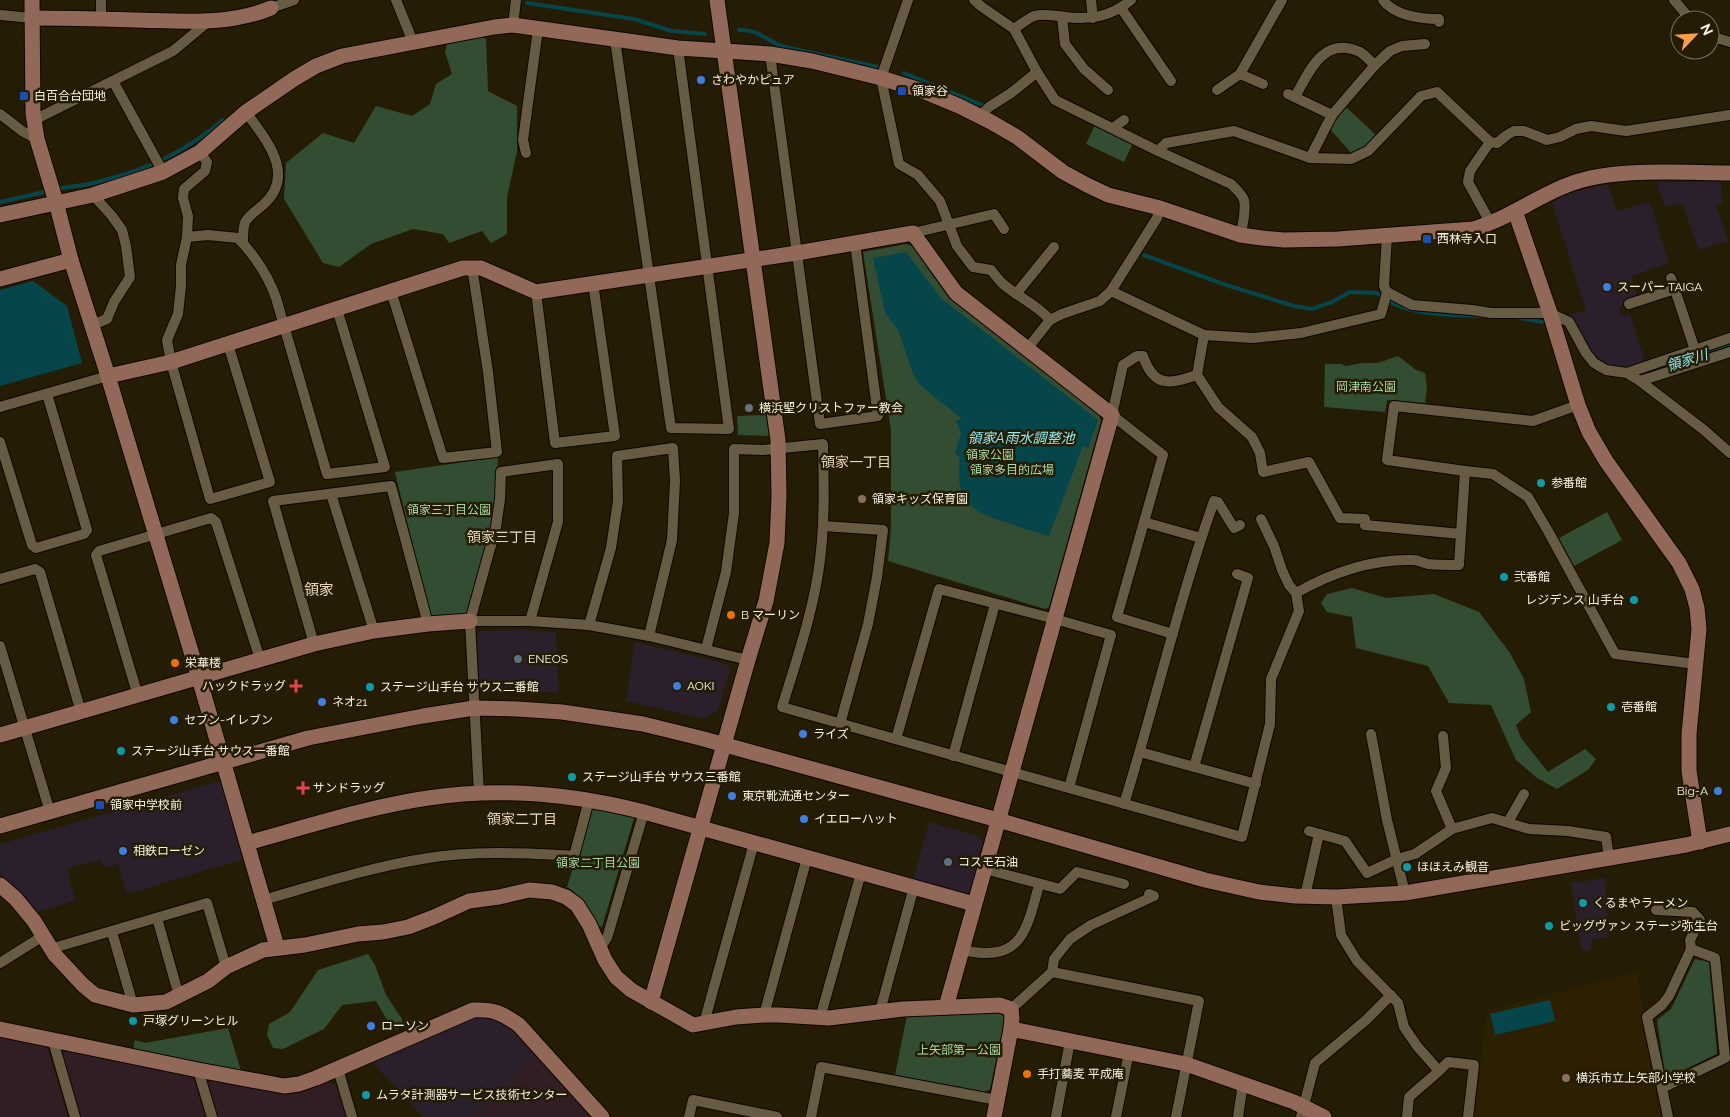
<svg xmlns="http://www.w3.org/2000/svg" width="1730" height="1117" font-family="Raleway,'Noto Sans JP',sans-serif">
<rect width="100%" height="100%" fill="#251c05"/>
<g fill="#2c1f2c">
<polygon points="1657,182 1721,182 1722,203 1716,205 1728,241 1699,250 1682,203 1665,207"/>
<polygon points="1608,184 1617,211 1650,202 1669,263 1632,276 1638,299 1619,306 1622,316 1630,314 1645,362 1625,369 1607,367 1595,358 1568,315 1586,311 1552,202 1574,192"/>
<polygon points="524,630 556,632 559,693 520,690 484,690 478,684 477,634 481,631"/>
<polygon points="635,642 727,664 730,670 718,710 704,719 626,701"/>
<polygon points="220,781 226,785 247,858 127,894 118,864 104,868 101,860 67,868 75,901 37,912 20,892 0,873 0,844"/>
<polygon points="929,822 979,836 983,844 970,893 966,895 913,881"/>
<polygon points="1605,878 1608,937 1594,938 1591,942 1591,950 1582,951 1571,883"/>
<polygon points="486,1016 508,1023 537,1054 474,1117 423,1117 370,1060 472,1018"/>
</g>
<g fill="#301e24">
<polygon points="0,1035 38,1042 48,1050 68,1117 0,1117"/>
<polygon points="68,1049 186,1072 194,1080 205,1117 79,1117 61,1055"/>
<polygon points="537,1054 596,1117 474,1117"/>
<polygon points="215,1077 275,1092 292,1092 325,1081 337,1086 346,1117 216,1117 207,1085"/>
</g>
<polygon fill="#2c2001" points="1638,972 1646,1040 1661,1117 1474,1117 1487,1010"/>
<g fill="#324d31">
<polygon points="481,36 486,39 488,91 517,106 517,152 507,197 507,234 491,243 482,231 449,243 443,234 413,229 371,244 339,267 323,263 284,199 286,163 323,133 354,143 376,106 412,116 430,104 436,84 452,74 445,52 447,44"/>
<polygon points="1344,105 1377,136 1367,148 1351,153 1330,129 1335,117"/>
<polygon points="1095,125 1133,143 1124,162 1086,144"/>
<polygon points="906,244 912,246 949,298 1099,415 1101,421 1049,607 1045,609 888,561 891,528 891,430 863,252"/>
<polygon points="1398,356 1416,370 1425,373 1427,388 1425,403 1387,400 1385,412 1324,407 1325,364 1341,364 1346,366 1362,363 1378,363"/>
<polygon points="766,415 769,436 738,435 737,416"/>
<polygon points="498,457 496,498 492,524 467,612 463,617 434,618 429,614 395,472"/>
<polygon points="1607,512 1622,540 1574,566 1559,538"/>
<polygon points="1352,588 1386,598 1434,594 1479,612 1510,653 1524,679 1531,712 1516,725 1521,738 1548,772 1585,749 1596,759 1588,770 1557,789 1537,778 1516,760 1491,705 1449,703 1428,666 1356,648 1352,617 1327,612 1321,603 1327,594"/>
<path d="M592,808l39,6 3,4 -32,109 -4,-1c-8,-17 -15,-29 -31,-39z"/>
<polygon points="368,954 375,965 386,995 402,1019 402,1027 396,1030 390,1025 376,1001 342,1005 324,1029 283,1049 273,1048 267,1035 269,1024 290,1012 318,970"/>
<polygon points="1695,959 1709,962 1717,1054 1669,1077 1665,1074 1657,1020 1671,1009"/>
<polygon points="1001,1013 1005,1017 990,1089 985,1092 895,1075 907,1015"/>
<polygon points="228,1028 241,1071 133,1051 135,1040 145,1043"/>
</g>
<g fill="#06464a">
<path d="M906,252l36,47 156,121 -10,28 -5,-2 -34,90c-14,-4 -28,-8 -41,-13 -38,-11 -54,-22 -48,-65l-5,-5 6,-20 -5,-12 6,-2 -42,-34 -7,-11 -15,-44 -13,-17 -12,-55z"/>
<polygon points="33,281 67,306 82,363 0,386 0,290"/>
<polygon points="1550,1000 1555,1021 1495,1035 1490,1014"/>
</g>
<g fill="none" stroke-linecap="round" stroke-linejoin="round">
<g stroke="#06464a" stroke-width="4">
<polyline points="527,3 634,19 672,31 705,34"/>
<path d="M739,30c21,-1 28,12 46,17l93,20"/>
<polyline points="904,73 982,105"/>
<path d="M56,189c13,-3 28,-3 41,-7 48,-11 89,-30 126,-62"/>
<polyline points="0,202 49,191"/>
<path d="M1144,255l82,30 68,21 18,3 20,-7 18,-10 27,1c24,23 74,22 106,23"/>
<polyline points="1520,318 1542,322"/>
<polyline points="1643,373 1730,346"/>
</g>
<g stroke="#0e0600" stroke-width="12">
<g id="street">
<polyline points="101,0 101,19"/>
<polyline points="396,0 413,42"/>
<path d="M908,0l-27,78 18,86 19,11 22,26 17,45 16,21 18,3c4,5 7,9 11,13 15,14 35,21 48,37"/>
<path d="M974,0l8,7 32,22 23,43 18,28 103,51 73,33c4,4 11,10 13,16 2,8 -1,26 -4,35"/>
<polyline points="1091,0 1093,18"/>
<path d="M1383,0c11,16 39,19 56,19v3"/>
<polyline points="1674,0 1691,20"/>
<polyline points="271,8 294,0"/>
<polyline points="1121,8 1171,81"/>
<polyline points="0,15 32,18"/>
<polyline points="1062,17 1065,44 1084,69 1108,90"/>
<polyline points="513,25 516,0"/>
<path d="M1014,29c6,-4 13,-10 20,-13 10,-3 21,0 31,1 25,3 46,0 66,-17"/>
<polyline points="1710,36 1730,42"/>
<polyline points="615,40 671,428 729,429 678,48"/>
<polyline points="770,54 820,424 878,416 855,243"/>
<polyline points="1240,74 1263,84"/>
<polyline points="113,81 163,172"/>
<polyline points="1217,90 1240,74 1282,0"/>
<polyline points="1288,94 1332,115"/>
<path d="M1295,97c14,-25 28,-62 65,-45 5,3 10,9 15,13"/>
<polyline points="0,114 22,131 37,139"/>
<polyline points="980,116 989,107 1011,93 1037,72"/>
<polyline points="34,120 173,51 209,21"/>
<polyline points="1113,128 1124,120"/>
<polyline points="1490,142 1497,143 1507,135 1514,131 1524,131 1547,140 1560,137 1576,129 1591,126 1626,131 1730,115"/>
<polyline points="1158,151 1166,143 1234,131 1310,158 1351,159 1368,151 1421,96 1437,92 1490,142 1470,171 1468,182 1491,224"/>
<polyline points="200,152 207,162 205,171 184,189 183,198 188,216 187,237 181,265 181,286 178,314 167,340 171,362 210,499 270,482 228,344"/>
<polyline points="526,153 523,140 538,29"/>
<polyline points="1310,158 1332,115 1375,65 1390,51 1402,46 1425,44"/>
<polyline points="913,233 994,214 1004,229"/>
<path d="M187,237l21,-2 30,3c16,17 30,37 38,60l51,176 58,-7 -48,-158"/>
<path d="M243,242c0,-24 2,-22 20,-37 34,-30 3,-65 -17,-93"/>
<polyline points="1671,278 1695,350"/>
<polyline points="391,291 443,458 497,452 488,372 472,267"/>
<polyline points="1111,291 1204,335 1253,338 1301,333 1381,314 1387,292 1412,305 1472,310 1491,313 1550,313 1569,322 1586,353 1594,363 1606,370 1627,373 1640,381 1704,430 1730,453"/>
<polyline points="536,292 555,443 615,436 593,283"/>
<polyline points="1387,292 1384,286 1387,235"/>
<polyline points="1016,294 1054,247"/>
<polyline points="1629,304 1675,289"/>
<polyline points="92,325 107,319 114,302 130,277 126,246 122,230 112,216 93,195"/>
<polyline points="1204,335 1197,375 1218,407 1252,437 1260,453 1263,472 1309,462 1340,518 1365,519 1365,525 1461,534"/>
<polyline points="1027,349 1050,320 1062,314 1100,301 1111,291 1157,218 1160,208"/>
<polyline points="1627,373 1730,338"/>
<polyline points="1640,381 1730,352"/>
<polyline points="0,407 108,376"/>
<polyline points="0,442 32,545 36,548 84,534 87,530 47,394"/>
<polyline points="1465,471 1387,460 1394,406 1533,421 1578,405"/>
<polyline points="331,494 374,631"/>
<polyline points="1144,522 1201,538"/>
<polyline points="823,526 883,530 877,577 868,624 840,724"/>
<polyline points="0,579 35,569 40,572 81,712"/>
<path d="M1296,593c35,-20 76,-34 117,-33 5,0 10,3 15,4 10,1 21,1 31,1l6,-94 28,3 35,23 20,34 67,123 81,10"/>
<polyline points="470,621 530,621 589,625 649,636 748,660"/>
<polyline points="589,625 611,548 618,501 617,456 673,448 675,481 672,540 649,636"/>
<path d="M1173,634l-56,-17 46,-162 -51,-40 11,-50 14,-9h6c11,32 26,28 54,19"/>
<polyline points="314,644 273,501 391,486 428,624"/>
<polyline points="0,646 50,812"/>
<path d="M706,649l20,-77 8,-59v-64l29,1 60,-6c1,44 2,87 -5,130 -7,44 -23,91 -36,133l460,130 28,-113 1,-45 28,-68 -3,-18 -7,-8 -7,-15 -8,-24 -13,-27"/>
<polyline points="138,696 96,555 99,551 211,518 216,522 260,659"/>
<polyline points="1371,734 1387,820 1405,893"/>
<polyline points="1443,736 1446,768 1436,791 1452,829"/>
<polyline points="896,739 939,589 1055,619 1111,635 1069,788"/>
<polyline points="1140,752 1256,784"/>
<polyline points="953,756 995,604"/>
<polyline points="1194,767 1248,578 1237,574"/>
<polyline points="479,794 470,621 496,527 500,499 501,472 558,464 558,522 530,621"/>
<path d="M1124,804c31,-100 55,-204 90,-303l4,1 16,26 6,-3"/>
<polyline points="1508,822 1524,794"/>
<polyline points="1309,831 1345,841 1367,873 1397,859 1415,854 1452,829 1492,818 1529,829 1568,831 1606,837 1609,858"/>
<polyline points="985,869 1060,889 1077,872 1124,884"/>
<polyline points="1305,896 1319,834"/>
<polyline points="1336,897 1341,935 1357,961 1398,1003 1404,1027 1417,1046 1439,1071 1448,1062 1474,1065 1468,1117"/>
<path d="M263,900c53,-15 105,-32 159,-41 50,-9 101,-6 152,-3l15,-56"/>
<polyline points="1656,910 1693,912 1700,920 1690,940 1691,949 1669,996 1662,1005 1647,1017 1662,1088 1725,1058 1715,958 1691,949"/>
<polyline points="157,918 179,996"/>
<polyline points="112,932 133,1005"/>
<polyline points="600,948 607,938 644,812"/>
<polyline points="50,949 207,903 226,967"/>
<path d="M962,950c59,13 64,-17 77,-65"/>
<polyline points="0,963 43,936"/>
<polyline points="1052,972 1199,1001 1176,1117"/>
<polyline points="1011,1009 1052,972 1054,959 1070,939 1091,925 1154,896 1149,894"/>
<polyline points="880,1011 914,887"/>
<polyline points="764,1015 807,858"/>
<polyline points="820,1018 861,873"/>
<polyline points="704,1023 754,843"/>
<polyline points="53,1041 75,1117"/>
<polyline points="338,1069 352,1117"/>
<polyline points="198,1070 212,1117"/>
<polyline points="1662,1088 1668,1117"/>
<polyline points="689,1117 693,1100 777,1117"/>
<polyline points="811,1117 821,1067 997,1100"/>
<polyline points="1056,1117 1070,1041"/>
<polyline points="1116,1117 1129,1052"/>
<polyline points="1238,1117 1243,1083"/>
<polyline points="1301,1117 1315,1063 1366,1020 1391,995"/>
<polyline points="1407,1117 1409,1097 1439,1071"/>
</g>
</g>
<g stroke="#0e0600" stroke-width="17">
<g id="secondary">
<polyline points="32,0 33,113 37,139 56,202 71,260 108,376 199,678 277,947"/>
<path d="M32,18c35,0 69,1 103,2 46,1 93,6 136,-12"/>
<polyline points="1515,211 1550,313 1578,405 1589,432 1606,461 1679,563 1692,589 1697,608 1699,629 1689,734 1689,771 1700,842"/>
<path d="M0,215l93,-20 70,-23 37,-20 46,-40 48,-33 22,-13 26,-10 152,-29 19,-2 165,23 92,6 42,7 69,17 42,13 36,15 32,16 26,15 46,35 24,13 21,10 52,13 80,27 22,3 22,2 54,-1 135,-10c35,-10 64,-33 97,-45 45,-17 112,-11 160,-11"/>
<polyline points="0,279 71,260"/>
<polyline points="108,376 171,362 463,268 481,268 536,292 797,253 913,233 956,293 1112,415 946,1007"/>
<polyline points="0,735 314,644 374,631 428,624 470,621"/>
<polyline points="0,826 308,738 423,716 474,708 517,709 562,712 643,724 700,738 998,820 1205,880 1259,892 1295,896 1336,897 1405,893 1686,845 1730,834"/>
<path d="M247,843c59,-16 120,-36 181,-45 72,-11 146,-4 216,14l330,92"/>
<polyline points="0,885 16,899 34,921 55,955 83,985 95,995 133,1005 166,1002 208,981 226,967 263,950 305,945 358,934 383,932 408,927 434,917 469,901 499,897 529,890 552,892 566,897 577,905 589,924 605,960 616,977 631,990 693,1025 736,1017 764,1015 779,1015 829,1018 903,1009 1000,1005 1011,1009 1012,1018 1011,1029 994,1117"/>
<polyline points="651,1002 748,660 766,601 777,543 779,497 778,440 717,0"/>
<path d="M0,1029l198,41 86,16 15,-2 17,-6 157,-68c21,-1 29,3 46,15l83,92"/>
<polyline points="1011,1029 1186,1064 1294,1102 1324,1117"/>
</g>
</g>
<use href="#street" stroke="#675c43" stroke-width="10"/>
<use href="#secondary" stroke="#926959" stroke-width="15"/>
</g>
<g fill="#3f7fe0" stroke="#251c05" stroke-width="2">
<circle cx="701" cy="80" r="5"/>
<circle cx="1607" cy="287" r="5"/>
<circle cx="677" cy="686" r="5"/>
<circle cx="322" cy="702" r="5"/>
<circle cx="174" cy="720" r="5"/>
<circle cx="803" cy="734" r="5"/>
<circle cx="1718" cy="791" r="5"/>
<circle cx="732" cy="796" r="5"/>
<circle cx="804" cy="819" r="5"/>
<circle cx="123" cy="851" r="5"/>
<circle cx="371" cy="1026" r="5"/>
</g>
<g fill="#1a4fb4" stroke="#251c05" stroke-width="2">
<rect x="897" y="86" width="10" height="10" rx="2.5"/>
<rect x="19" y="91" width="10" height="10" rx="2.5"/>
<rect x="1422" y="234" width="10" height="10" rx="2.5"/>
<rect x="95" y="800" width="10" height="10" rx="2.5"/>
</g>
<circle fill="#6b7280" stroke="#251c05" stroke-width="2" cx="749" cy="408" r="5"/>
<g fill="#0f9aa8" stroke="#251c05" stroke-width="2">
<circle cx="1541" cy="483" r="5"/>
<circle cx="1504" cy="577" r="5"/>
<circle cx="1634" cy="600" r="5"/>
<circle cx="370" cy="687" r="5"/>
<circle cx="1611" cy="707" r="5"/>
<circle cx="121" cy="751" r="5"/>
<circle cx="572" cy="777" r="5"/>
<circle cx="1407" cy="867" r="5"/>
<circle cx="1583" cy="903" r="5"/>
<circle cx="1549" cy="926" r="5"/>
<circle cx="133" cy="1021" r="5"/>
<circle cx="366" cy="1095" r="5"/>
</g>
<g fill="#8d6e63" stroke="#251c05" stroke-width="2">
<circle cx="862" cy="499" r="5"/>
<circle cx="1566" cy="1078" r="5"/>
</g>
<g fill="#e8710a" stroke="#251c05" stroke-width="2">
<circle cx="731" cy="615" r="5"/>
<circle cx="175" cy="663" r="5"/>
<circle cx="1027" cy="1074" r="5"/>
</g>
<g fill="#5c6f8a" stroke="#251c05" stroke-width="2">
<circle cx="518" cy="659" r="5"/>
<circle cx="948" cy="862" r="5"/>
</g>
<g fill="#e0444e" stroke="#251c05" stroke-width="2">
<path d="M293.5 678.5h5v5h5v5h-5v5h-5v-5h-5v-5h5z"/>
<path d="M300.5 780.5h5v5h5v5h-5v5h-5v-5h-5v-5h5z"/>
</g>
<g text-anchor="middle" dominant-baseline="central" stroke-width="5" stroke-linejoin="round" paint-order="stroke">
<g font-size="12" fill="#faf3e5" stroke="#251c05" text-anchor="start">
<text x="711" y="80">さわやかピュア</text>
<text x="912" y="91">領家谷</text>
<text x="34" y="96">白百合台団地</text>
<text x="1437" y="239">西林寺入口</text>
<text x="1617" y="287">スーパー TAIGA</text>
<text x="759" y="408">横浜聖クリストファー教会</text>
<text x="1551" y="483">参番館</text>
<text x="872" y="499">領家キッズ保育園</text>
<text x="1514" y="577">弐番館</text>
<text x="1624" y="600" text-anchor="end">レジデンス 山手台</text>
<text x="741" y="615">B マーリン</text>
<text x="528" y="659">ENEOS</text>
<text x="185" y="663">栄華楼</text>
<text x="286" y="686" text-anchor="end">ハックドラッグ</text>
<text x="687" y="686">AOKI</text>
<text x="380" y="687">ステージ山手台 サウス二番館</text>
<text x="332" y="702">ネオ21</text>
<text x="1621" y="707">壱番館</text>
<text x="184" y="720">セブン-イレブン</text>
<text x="813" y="734">ライズ</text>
<text x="131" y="751">ステージ山手台 サウス一番館</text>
<text x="582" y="777">ステージ山手台 サウス三番館</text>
<text x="313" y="788">サンドラッグ</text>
<text x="1708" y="791" text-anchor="end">Big-A</text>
<text x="742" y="796">東京靴流通センター</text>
<text x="110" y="805">領家中学校前</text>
<text x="814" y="819">イエローハット</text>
<text x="133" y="851">相鉄ローゼン</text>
<text x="958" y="862">コスモ石油</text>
<text x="1417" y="867">ほほえみ観音</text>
<text x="1593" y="903">くるまやラーメン</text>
<text x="1559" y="926">ビッグヴァン ステージ弥生台</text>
<text x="143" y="1021">戸塚グリーンヒル</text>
<text x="381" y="1026">ローソン</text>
<text x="1037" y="1074">手打蕎麦 平成庵</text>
<text x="1576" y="1078">横浜市立上矢部小学校</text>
<text x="376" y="1095">ムラタ計測器サービス技術センター</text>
</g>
<g font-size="12" fill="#a7daa5" stroke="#251c05">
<text x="1366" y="387">岡津南公園</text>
<text x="990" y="455">領家公園</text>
<text x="1012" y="470">領家多目的広場</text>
<text x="449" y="510">領家三丁目公園</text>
<text x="598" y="863">領家二丁目公園</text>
<text x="959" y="1050">上矢部第一公園</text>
</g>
<g font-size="14" font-style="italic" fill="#8ce9ee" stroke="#251c05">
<text transform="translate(1687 360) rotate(-17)">領家川</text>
<text x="1021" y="438">領家A雨水調整池</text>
</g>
<g font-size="14" fill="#e5d8bc" stroke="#251c05">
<text x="856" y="462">領家一丁目</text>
<text x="502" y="537">領家三丁目</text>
<text x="522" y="819">領家二丁目</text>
</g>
<g font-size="15" fill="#e5d8bc" stroke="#251c05">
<text x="319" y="590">領家</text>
</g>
</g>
<g transform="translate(1695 35) rotate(65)"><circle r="24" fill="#251c05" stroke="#7a725f"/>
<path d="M0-4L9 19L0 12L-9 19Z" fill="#f8a14a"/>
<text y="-8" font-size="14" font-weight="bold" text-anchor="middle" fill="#faf3e5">N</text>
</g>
</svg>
